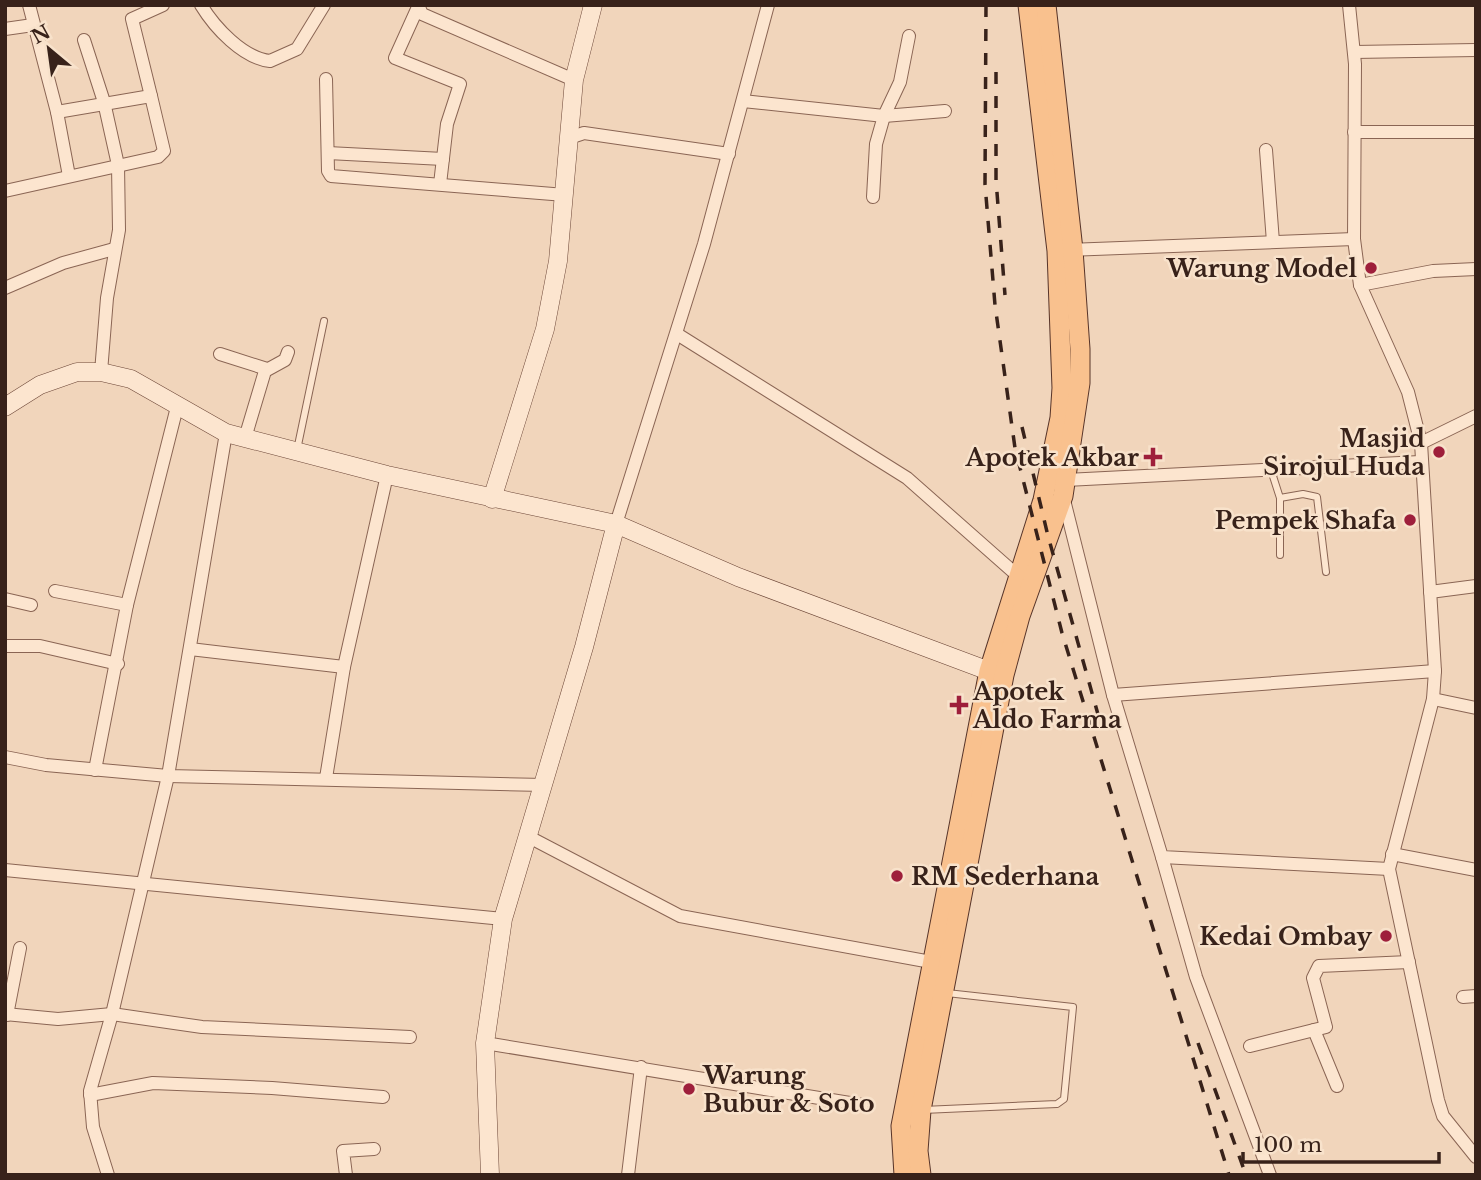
<svg xmlns="http://www.w3.org/2000/svg" width="1481" height="1180" font-family="'Libre Baskerville',serif">
<rect width="100%" height="100%" fill="#f1d5bb"/>
<g fill="none" stroke-linecap="round" stroke-linejoin="round">
<g stroke="#8a6554" stroke-width="8">
<g id="lane">
<polyline points="297,450 324,321"/>
<polyline points="1271,470 1280,498 1303,494 1317,497 1326,572"/>
<polyline points="1280,498 1280,555"/>
<polyline points="923,1110 1057,1104 1064,1099 1073,1007 947,993"/>
</g>
</g>
<g stroke="#8a6554" stroke-width="14">
<g id="street">
<polyline points="29,5 57,112 69,176"/>
<path d="M201,5c14,23 42,53 69,56l27,-12 27,-44"/>
<polyline points="418,5 422,14 574,80"/>
<polyline points="1349,5 1355,64 1354,239 1360,285 1408,392 1421,443 1435,671 1433,699 1389,869 1438,1100 1443,1116 1476,1157"/>
<polyline points="418,7 395,58 460,84 447,124 440,184"/>
<polyline points="5,29 33,25"/>
<polyline points="84,40 104,102 118,165 119,230 107,298 101,372"/>
<polyline points="1354,52 1476,50"/>
<polyline points="326,79 328,171 331,176 565,195"/>
<polyline points="151,96 132,19 163,5"/>
<polyline points="743,101 884,116 945,111"/>
<polyline points="1354,132 1476,132"/>
<polyline points="569,138 584,133 729,154"/>
<polyline points="1266,150 1273,242"/>
<polyline points="328,153 443,159"/>
<polyline points="5,191 158,157 164,151 151,96 57,112"/>
<polyline points="873,197 876,144 884,116 900,82 909,36"/>
<polyline points="1068,250 1354,239"/>
<polyline points="1360,285 1433,271 1476,269"/>
<polyline points="5,288 63,263 114,249"/>
<polyline points="677,334 907,478 1018,576"/>
<polyline points="220,354 267,369"/>
<polyline points="245,438 265,371 285,360 288,352"/>
<polyline points="1421,443 1476,416"/>
<polyline points="1066,480 1420,462"/>
<polyline points="1063,496 1113,695 1162,857 1389,869"/>
<polyline points="616,524 704,244 768,5"/>
<polyline points="55,591 127,605"/>
<polyline points="1430,592 1476,586"/>
<polyline points="5,599 31,605"/>
<polyline points="5,646 40,646 118,664"/>
<polyline points="190,649 344,667"/>
<polyline points="1113,695 1435,671"/>
<polyline points="1433,699 1476,708"/>
<polyline points="5,757 46,765 168,776 544,785"/>
<polyline points="95,770 127,605 177,407"/>
<polyline points="326,778 344,667 387,475"/>
<polyline points="529,837 680,916 931,962"/>
<polyline points="1392,854 1476,870"/>
<polyline points="1162,857 1196,977 1270,1175"/>
<polyline points="5,870 503,919"/>
<polyline points="1463,997 1476,996"/>
<polyline points="5,1014 58,1019 112,1014 202,1027 410,1037"/>
<polyline points="7,1015 20,948"/>
<polyline points="1314,1030 1337,1086"/>
<polyline points="485,1043 862,1105"/>
<polyline points="1250,1046 1326,1027 1313,978 1319,966 1409,962"/>
<polyline points="90,1095 153,1083 272,1088 383,1097"/>
<polyline points="108,1175 93,1127 90,1091 112,1014 168,776 226,433"/>
<polyline points="346,1175 343,1151 374,1149"/>
<polyline points="628,1175 641,1067"/>
</g>
</g>
<g stroke="#6c4637" stroke-width="19">
<g id="secondary">
<polyline points="5,407 40,385 77,372 101,372 131,379 226,433 387,475 616,524 738,577 989,671"/>
<polyline points="492,499 545,329 558,261 574,80 593,5"/>
<polyline points="490,1175 485,1043 503,919 584,647 616,524"/>
</g>
</g>
<g stroke="#573429" stroke-width="21">
<g id="primary">
<polyline points="904,1175 901,1126 989,671 1043,500 1060,418 1062,388 1057,251 1028,5"/>
<polyline points="921,1175 918,1151 921,1110 1004,675 1020,616 1063,496 1080,383 1080,349 1073,250 1046,5"/>
</g>
</g>
<use href="#lane" stroke="#fce5cf" stroke-width="6"/>
<use href="#street" stroke="#fce5cf" stroke-width="12"/>
<use href="#secondary" stroke="#fce5cf" stroke-width="18"/>
<use href="#primary" stroke="#f9c18e" stroke-width="19"/>
<g stroke="#38221a" stroke-width="3.5" stroke-dasharray="12 12" stroke-linecap="butt">
<polyline points="986,5 985,184 995,305 1015,448 1062,633 1229,1175"/>
<polyline points="996,72 996,180 1005,295"/>
<polyline points="1022,427 1048,536 1101,725"/>
<polyline points="1198,1043 1246,1175"/>
</g>
</g>
<g fill="#9e1f3b" stroke="#f8e2cb" stroke-width="2.5">
<circle cx="1371" cy="268" r="7"/>
<circle cx="1439" cy="452" r="7"/>
<path d="M1149.5 446.5h7v7h7v7h-7v7h-7v-7h-7v-7h7z"/>
<circle cx="1410" cy="520" r="7"/>
<path d="M955.5 694.5h7v7h7v7h-7v7h-7v-7h-7v-7h7z"/>
<circle cx="897" cy="876" r="7"/>
<circle cx="1386" cy="936" r="7"/>
<circle cx="689" cy="1089" r="7"/>
</g>
<g text-anchor="middle" dominant-baseline="central" stroke-width="5" stroke-linejoin="round" paint-order="stroke">
<g font-size="24" font-weight="bold" fill="#38221a" stroke="#f8e2cb" text-anchor="end">
<text x="1357" y="268">Warung Model</text>
<text x="1425" y="438">Masjid<tspan x="1425" dy="28">Sirojul Huda</tspan></text>
<text x="1139" y="457">Apotek Akbar</text>
<text x="1396" y="520">Pempek Shafa</text>
<text x="973" y="691" text-anchor="start">Apotek<tspan x="973" dy="28">Aldo Farma</tspan></text>
<text x="911" y="876" text-anchor="start">RM Sederhana</text>
<text x="1372" y="936">Kedai Ombay</text>
<text x="703" y="1075" text-anchor="start">Warung<tspan x="703" dy="28">Bubur &amp; Soto</tspan></text>
</g>
</g>
<rect width="1481" height="1180" fill="none" stroke="#38221a" stroke-width="14"/>
<g transform="translate(49 49) rotate(331)" stroke="#f8e2cb" stroke-width="5" paint-order="stroke">
<path d="M0-5L12 26L0 18L-12 26Z" fill="#38221a"/>
<text y="-10" font-size="19" font-weight="bold" text-anchor="middle" fill="#38221a">N</text>
</g>
<path d="M1243 1152v10h196v-10" fill="none" stroke="#38221a" stroke-width="3.5"/>
<text x="1254" y="1152" font-size="21" fill="#38221a" stroke="#f8e2cb" stroke-width="5" paint-order="stroke">100 m</text>
</svg>
